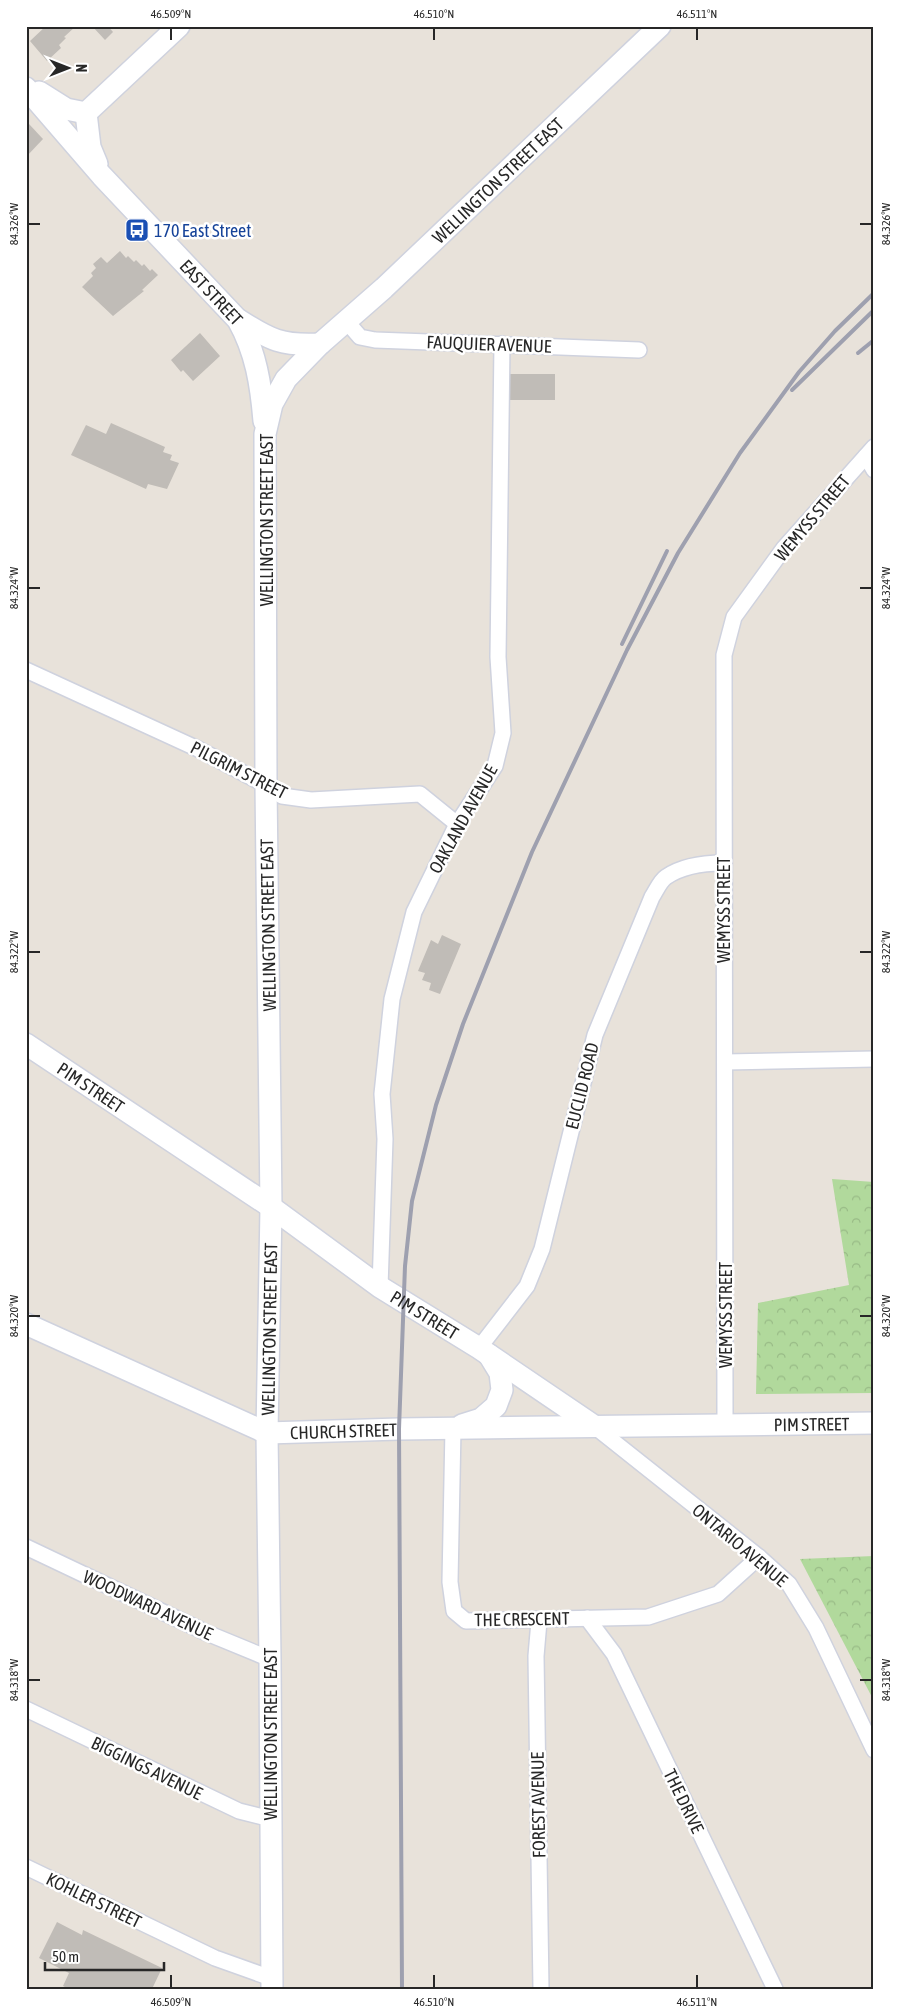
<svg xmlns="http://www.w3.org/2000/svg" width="900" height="2015" font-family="'Asap Condensed',sans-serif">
<defs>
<pattern id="forest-crowns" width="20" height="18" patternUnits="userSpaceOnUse" patternTransform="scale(1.25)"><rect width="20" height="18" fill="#b1d99c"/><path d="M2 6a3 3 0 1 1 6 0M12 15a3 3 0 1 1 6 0" fill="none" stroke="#98ba86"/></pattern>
</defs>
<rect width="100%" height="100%" fill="#e8e2da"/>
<g fill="url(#forest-crowns)">
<polygon points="832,1179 874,1182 874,1393 756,1394 758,1303 849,1285"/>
<polygon points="874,1556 874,1701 800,1559"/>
</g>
<g fill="#c0bcb7">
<polygon points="46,26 76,26 64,37 66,38 59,45 61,48 47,61 30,41"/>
<polygon points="92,26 108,26 113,32 105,40"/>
<polygon points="29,124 43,139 26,157 26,127"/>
<polygon points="120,251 126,258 128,256 134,262 136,260 142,266 144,264 150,271 152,269 158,275 142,290 144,291 113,316 82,287 93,276 91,273 96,268 93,264 101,257 107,263"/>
<polygon points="200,333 220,356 193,381 183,370 181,372 171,360"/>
<rect x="509" y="374" width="46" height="26"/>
<polygon points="111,423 165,447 163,452 172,455 170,460 179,463 167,489 148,484 146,489 71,455 86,425 106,434"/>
<polygon points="442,935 461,944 440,994 429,990 431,983 422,980 425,973 418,971 431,940 438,944"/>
<polygon points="57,1922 82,1935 83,1930 162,1968 152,1989 69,1989 63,1986 69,1973 39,1958"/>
</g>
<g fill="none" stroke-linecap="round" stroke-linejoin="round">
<g stroke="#cfd2de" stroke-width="18">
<g id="street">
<polyline points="347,322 360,337 375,340 639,350"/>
<polyline points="866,456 874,470"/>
<polyline points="26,670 198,749 266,785 282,796 311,800 420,794 457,824"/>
<polyline points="725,1062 874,1059"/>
<polyline points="380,1287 385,1139 382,1094 392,999 414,912 457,824 495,766 503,733 498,657 502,344"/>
<path d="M479,1348l48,-62 15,-37 53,-214 57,-138c4,-6 8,-16 14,-20 16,-11 37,-14 57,-14"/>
<polyline points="725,1424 724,655 734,617 784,548 874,447"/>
<polyline points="594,1426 759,1557 789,1584 816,1628 874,1750"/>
<polyline points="453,1428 450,1582 454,1611 466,1621 648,1617 718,1594 759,1557"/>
<polyline points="26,1547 207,1633 270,1659"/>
<polyline points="587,1618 614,1654 775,1989"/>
<polyline points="539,1621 536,1656 541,1989"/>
<polyline points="26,1709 239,1811 271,1819"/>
<polyline points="26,1867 215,1958 271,1978"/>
</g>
</g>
<g stroke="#cfd2de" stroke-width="24">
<g id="secondary">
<path id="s1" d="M26,88l76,88 136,144c18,32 23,65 26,101"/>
<polyline points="39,92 66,109 86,113"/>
<polyline points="86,113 179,26"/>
<polyline points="86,113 90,147 97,164"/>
<path d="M239,320c31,20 43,26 81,24"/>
<path id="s2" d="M26,1044l245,163 109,80 99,61 115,78"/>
<path id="s3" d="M26,1324l241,109 132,-4 475,-6"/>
<polyline points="462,1425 481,1419 496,1406 502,1390 500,1373 489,1355"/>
<path id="s4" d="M272,1989l-2,-330 -3,-226 4,-226 -5,-422 -1,-351 7,-30 14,-25 34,-35 64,-56 276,-262"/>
</g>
</g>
<use href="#street" stroke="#fff" stroke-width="15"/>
<use href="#secondary" stroke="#fff" stroke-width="21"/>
<g stroke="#9ea0af" stroke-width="4">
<polyline points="858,353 874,340"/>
<polyline points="792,390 874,310"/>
<polyline points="622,644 667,551"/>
<polyline points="402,1989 399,1429 405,1266 412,1201 436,1105 463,1024 532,852 627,650 678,553 740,453 799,372 835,331 874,293"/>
</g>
</g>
<path fill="none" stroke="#272727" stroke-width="2" d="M171,28v12M434,28v12M697,28v12M28,224h12M860,224h12M28,588h12M860,588h12M28,952h12M860,952h12M28,1316h12M860,1316h12M28,1680h12M860,1680h12M171,1975v13M434,1975v13M697,1975v13"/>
<defs>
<g id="bus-square" transform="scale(1.25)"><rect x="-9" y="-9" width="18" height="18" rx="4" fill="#1a4fb4" stroke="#fff"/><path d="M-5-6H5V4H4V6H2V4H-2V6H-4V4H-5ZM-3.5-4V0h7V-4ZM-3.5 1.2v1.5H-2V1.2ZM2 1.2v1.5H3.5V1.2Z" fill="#fff"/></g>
</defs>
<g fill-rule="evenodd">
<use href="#bus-square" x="137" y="230"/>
</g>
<g text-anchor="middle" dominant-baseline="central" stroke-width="5" stroke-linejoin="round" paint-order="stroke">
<g font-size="18" fill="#272727" stroke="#fff">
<text stroke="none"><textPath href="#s4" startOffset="1905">WELLINGTON STREET EAST</textPath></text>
<text stroke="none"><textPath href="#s1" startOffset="276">EAST STREET</textPath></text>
<text transform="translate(489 344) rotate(2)">FAUQUIER AVENUE</text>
<text transform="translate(812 518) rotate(-50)">WEMYSS STREET</text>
<text transform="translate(266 520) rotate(-90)">WELLINGTON STREET EAST</text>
<text transform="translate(239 770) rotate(27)">PILGRIM STREET</text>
<text transform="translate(463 819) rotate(-61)">OAKLAND AVENUE</text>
<text transform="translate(723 910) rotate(-90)">WEMYSS STREET</text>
<text transform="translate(268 925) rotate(-91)">WELLINGTON STREET EAST</text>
<text transform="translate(582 1086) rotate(-76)">EUCLID ROAD</text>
<text stroke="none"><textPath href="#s2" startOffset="78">PIM STREET</textPath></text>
<text stroke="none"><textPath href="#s2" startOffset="482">PIM STREET</textPath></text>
<text transform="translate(725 1315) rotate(-90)">WEMYSS STREET</text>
<text stroke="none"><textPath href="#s4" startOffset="660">WELLINGTON STREET EAST</textPath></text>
<text stroke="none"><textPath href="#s3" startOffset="809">PIM STREET</textPath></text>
<text stroke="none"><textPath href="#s3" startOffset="341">CHURCH STREET</textPath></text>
<text transform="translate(740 1545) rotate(40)">ONTARIO AVENUE</text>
<text transform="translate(148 1605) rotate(25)">WOODWARD AVENUE</text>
<text transform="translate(522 1619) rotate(-1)">THE CRESCENT</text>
<text transform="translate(270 1734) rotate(-90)">WELLINGTON STREET EAST</text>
<text transform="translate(147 1768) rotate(26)">BIGGINGS AVENUE</text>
<text transform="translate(684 1801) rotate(64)">THE DRIVE</text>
<text transform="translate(538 1805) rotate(-91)">FOREST AVENUE</text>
<text transform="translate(94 1900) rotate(26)">KOHLER STREET</text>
</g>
<g font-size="18" fill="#164399" stroke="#fff" text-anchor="start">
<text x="154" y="230">170 East Street</text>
</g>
</g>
<rect width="900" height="2015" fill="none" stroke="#ffffff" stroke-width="55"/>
<g transform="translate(68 68) rotate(90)" stroke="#ffffff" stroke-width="4" paint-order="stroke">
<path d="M0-4L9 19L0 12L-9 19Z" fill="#272727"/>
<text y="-8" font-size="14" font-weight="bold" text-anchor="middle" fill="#272727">N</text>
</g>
<path d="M45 1962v8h119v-8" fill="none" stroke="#272727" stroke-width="2.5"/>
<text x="52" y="1962" font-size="15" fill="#272727" stroke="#ffffff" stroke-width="4" paint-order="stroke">50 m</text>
<rect x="28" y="28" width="844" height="1960" fill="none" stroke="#272727" stroke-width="2"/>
<g font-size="12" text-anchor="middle" fill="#272727">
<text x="171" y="18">46.509°N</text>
<text x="434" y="18">46.510°N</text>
<text x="697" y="18">46.511°N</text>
<text transform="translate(886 224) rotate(-90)" y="4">84.326°W</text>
<text transform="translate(14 224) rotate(-90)" y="4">84.326°W</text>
<text transform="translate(14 588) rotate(-90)" y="4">84.324°W</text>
<text transform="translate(886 588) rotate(-90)" y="4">84.324°W</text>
<text transform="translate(886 952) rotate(-90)" y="4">84.322°W</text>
<text transform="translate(14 952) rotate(-90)" y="4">84.322°W</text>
<text transform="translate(14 1316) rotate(-90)" y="4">84.320°W</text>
<text transform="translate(886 1316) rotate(-90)" y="4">84.320°W</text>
<text transform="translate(886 1680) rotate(-90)" y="4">84.318°W</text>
<text transform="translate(14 1680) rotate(-90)" y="4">84.318°W</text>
<text x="171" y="2006">46.509°N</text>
<text x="434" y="2006">46.510°N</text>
<text x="697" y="2006">46.511°N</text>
</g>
</svg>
